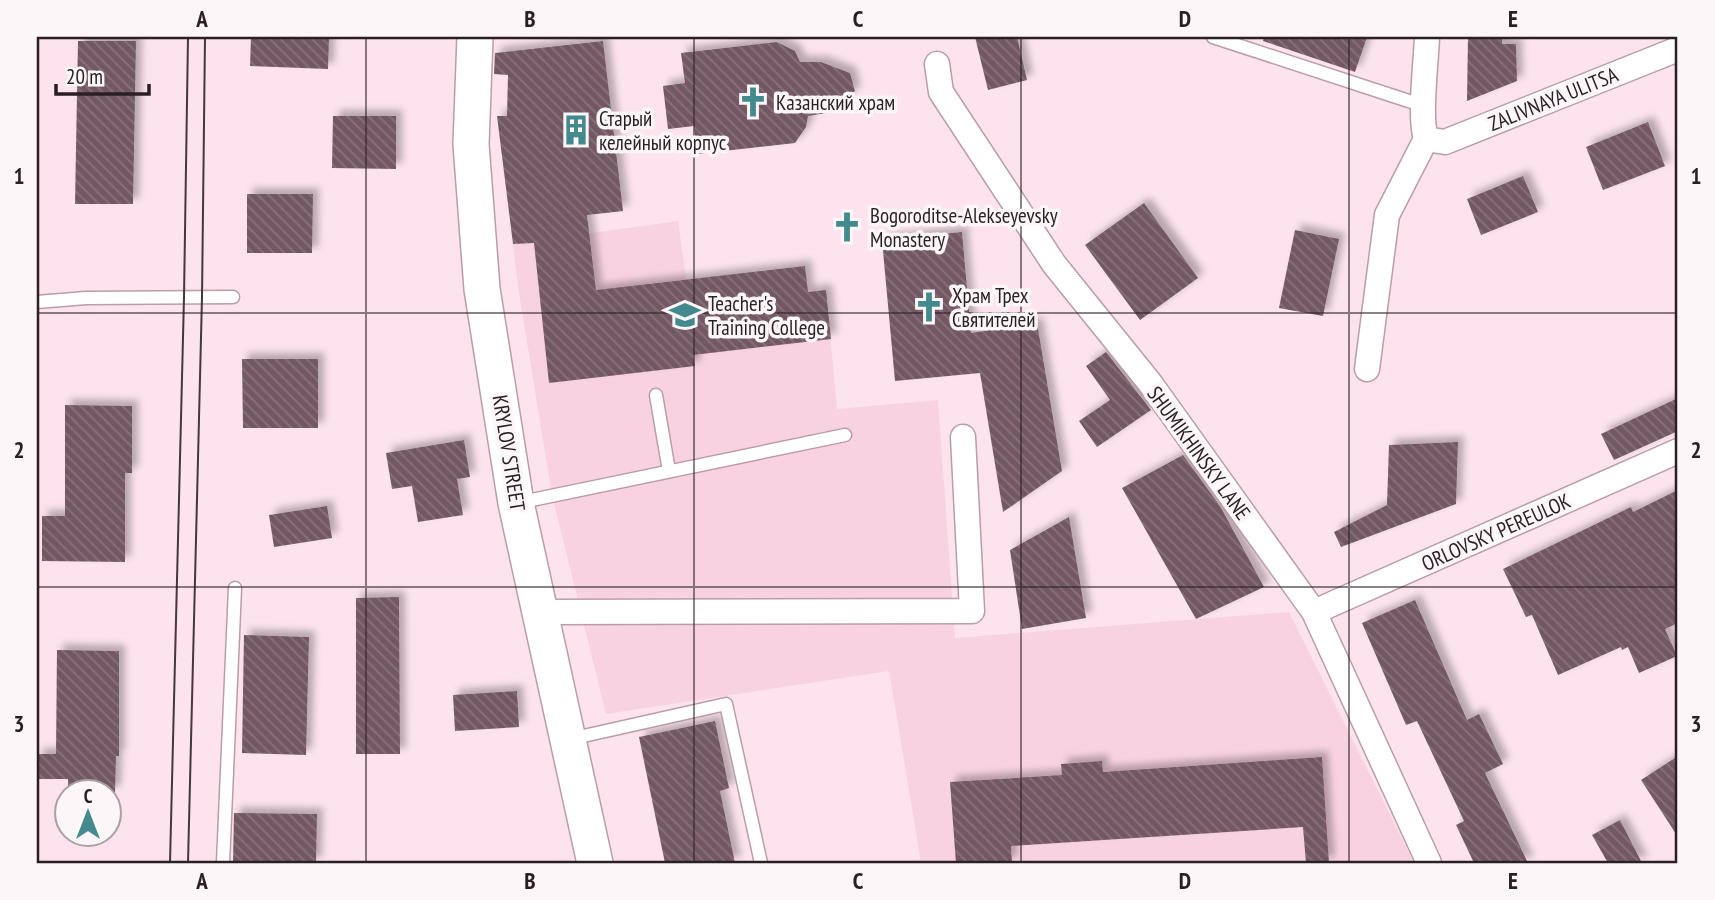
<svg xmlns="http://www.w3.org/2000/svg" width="1715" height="900" font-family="'PT Sans Narrow',sans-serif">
<defs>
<pattern id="building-back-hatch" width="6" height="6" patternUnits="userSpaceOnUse" patternTransform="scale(1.75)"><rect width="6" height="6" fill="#735964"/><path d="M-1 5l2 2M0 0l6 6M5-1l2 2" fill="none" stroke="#86727a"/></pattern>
<filter id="shadow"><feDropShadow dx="6" dy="-6" stdDeviation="3.5" flood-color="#0004"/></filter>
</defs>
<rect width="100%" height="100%" fill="#fce3ed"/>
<polygon fill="#f9d2e2" points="678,221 686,279 805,266 808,292 826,290 837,409 938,400 955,638 1289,612 1414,863 921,863 889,671 606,714 552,495 518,287 513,244"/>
<g fill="url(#building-back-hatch)" filter="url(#shadow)">
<polygon points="251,37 329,37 328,69 250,66"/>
<polygon points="975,37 1017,37 1027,80 988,90"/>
<polygon points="1264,37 1367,37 1355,72 1263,41"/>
<polygon points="1468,37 1502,37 1502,44 1516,44 1517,81 1467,101"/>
<polygon points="78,41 136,41 133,204 75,204"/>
<polygon points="603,41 623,211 587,215 596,290 805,266 808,292 826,290 831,339 693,355 695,366 549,383 534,243 513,244 497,116 507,116 508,75 494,74 495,53"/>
<polygon points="777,42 795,51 800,62 821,62 850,73 855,91 826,113 808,116 806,127 795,143 697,154 694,126 668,129 663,86 685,83 681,53"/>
<polygon points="333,116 396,116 396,169 332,168"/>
<polygon points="1648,122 1665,166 1603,190 1586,147"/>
<polygon points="1523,176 1538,212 1481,235 1467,199"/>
<polygon points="247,194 313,194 312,253 247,253"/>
<polygon points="1144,203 1198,278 1140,320 1085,245"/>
<polygon points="1295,230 1339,239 1323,316 1279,308"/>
<polygon points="962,232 971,333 1037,323 1062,471 1003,512 980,373 895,381 882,240"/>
<polygon points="1106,352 1151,410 1097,447 1079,421 1110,400 1086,366"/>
<polygon points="242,359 318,359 318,428 243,428"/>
<polygon points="1678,398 1678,431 1614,460 1601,434"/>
<polygon points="65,405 132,406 132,473 125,473 125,562 42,561 42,516 65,516"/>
<polygon points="464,440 470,477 457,479 463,515 418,522 412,486 392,489 386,453"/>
<polygon points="1458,442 1456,504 1341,547 1334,532 1387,505 1389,445"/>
<polygon points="1183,455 1220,506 1264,587 1196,619 1122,488"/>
<polygon points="1678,490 1678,623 1665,629 1677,656 1639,673 1628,647 1622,650 1621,647 1558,675 1532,615 1526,617 1503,569 1631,507 1633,512"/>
<polygon points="327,506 332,538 274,547 269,515"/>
<polygon points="1069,517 1086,618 1022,629 1010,550"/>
<polygon points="399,597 400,754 356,754 356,598"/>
<polygon points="1415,600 1467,720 1479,714 1503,764 1485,773 1528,863 1474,863 1456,825 1464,821 1417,721 1406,725 1362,623"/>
<polygon points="244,635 309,637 306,755 242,753"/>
<polygon points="57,650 119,651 119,756 116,756 115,792 68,792 68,779 37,779 37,754 56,754"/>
<polygon points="517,691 519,727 455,731 453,695"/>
<polygon points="715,721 729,788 720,791 735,863 665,863 639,737"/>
<polygon points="1678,756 1678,837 1641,780"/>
<polygon points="1322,757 1329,863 1306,863 1303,827 1011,846 1012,863 956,863 950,782 1062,775 1061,764 1102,761 1103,772"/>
<polygon points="234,813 317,814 316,863 233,863"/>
<polygon points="1620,820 1642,863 1608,863 1592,835"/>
</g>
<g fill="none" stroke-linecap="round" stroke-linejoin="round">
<g stroke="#ba9da9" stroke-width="15">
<g id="lane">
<polyline points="1213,37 1424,106"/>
<polyline points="37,302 86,298 233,297"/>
<polyline points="656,395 669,471"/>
<polyline points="517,503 845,435"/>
<polyline points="570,739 726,704 761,863"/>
<polyline points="223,863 235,588"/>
</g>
</g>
<g stroke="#ba9da9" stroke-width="27">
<g id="street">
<polyline points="937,64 941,92 1054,264 1150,383 1314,612 1429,863"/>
<polyline points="1426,139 1445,142 1678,49"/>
<path d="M1367,369l20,-154 39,-76c-7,-23 0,-75 1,-102"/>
<polyline points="540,612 972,611 963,437"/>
<polyline points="1314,612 1678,451"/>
</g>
</g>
<g stroke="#ba9da9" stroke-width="38">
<polyline id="secondary" points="475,37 471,144 482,289 516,503 595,863"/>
</g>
<use href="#lane" stroke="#fff" stroke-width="12"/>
<use href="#street" stroke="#fff" stroke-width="24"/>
<use href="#secondary" stroke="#fff" stroke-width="35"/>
<g stroke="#44373d" stroke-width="2">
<polyline points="170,863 184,297 188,37"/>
<polyline points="188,863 202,297 205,37"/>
</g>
</g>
<path fill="none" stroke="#2a1f24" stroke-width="2" stroke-opacity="0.55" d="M366,37v826M694,37v826M1021,37v826M1349,37v826M37,313h1641M37,587h1641"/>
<defs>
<g id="church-bare" transform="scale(2.415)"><path d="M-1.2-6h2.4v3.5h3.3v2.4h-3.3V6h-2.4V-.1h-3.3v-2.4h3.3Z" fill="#428a8e" stroke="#fcf6f8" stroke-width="2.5" paint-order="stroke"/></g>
<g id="building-bare" transform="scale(2.415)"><path d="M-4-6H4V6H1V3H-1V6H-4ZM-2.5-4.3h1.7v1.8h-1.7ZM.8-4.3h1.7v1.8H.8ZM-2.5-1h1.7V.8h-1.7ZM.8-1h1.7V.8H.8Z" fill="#428a8e" stroke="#fcf6f8" stroke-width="2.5" paint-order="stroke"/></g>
<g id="university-bare" transform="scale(2.415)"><path d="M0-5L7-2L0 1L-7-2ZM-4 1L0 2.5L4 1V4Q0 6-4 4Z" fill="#428a8e" stroke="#fcf6f8" stroke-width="2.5" paint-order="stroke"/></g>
</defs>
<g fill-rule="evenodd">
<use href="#church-bare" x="753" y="102"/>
<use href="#building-bare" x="576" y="130"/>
<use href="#church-bare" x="847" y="227"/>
<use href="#church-bare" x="929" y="307"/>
<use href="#university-bare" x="685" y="315"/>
</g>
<g text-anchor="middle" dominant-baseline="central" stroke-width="7" stroke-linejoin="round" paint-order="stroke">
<g font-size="21" fill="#2a1f24" stroke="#fcf6f8">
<text transform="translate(1553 99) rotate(-22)">ZALIVNAYA ULITSA</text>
<text transform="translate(509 453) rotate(81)">KRYLOV STREET</text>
<text transform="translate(1199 453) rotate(54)">SHUMIKHINSKY LANE</text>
<text transform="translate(1496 532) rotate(-24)">ORLOVSKY PEREULOK</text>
</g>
<g font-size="21" fill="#2a1f24" stroke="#fcf6f8" text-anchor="start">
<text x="776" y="102">Казанский храм</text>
<text x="599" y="118">Старый<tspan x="599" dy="24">келейный корпус</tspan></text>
<text x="870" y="215">Bogoroditse-Alekseyevsky<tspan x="870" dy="24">Monastery</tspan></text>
<text x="952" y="295">Храм Трех<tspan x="952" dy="24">Святителей</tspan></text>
<text x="708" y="303">Teacher's<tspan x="708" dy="24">Training College</tspan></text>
</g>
</g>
<rect width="1715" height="900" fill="none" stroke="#fcf6f8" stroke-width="77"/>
<g transform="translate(88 813)"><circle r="33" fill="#fcf6f8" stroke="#a8a0a3" stroke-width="2"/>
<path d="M0-5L12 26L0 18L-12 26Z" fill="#428a8e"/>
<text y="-10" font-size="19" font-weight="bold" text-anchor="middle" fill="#2a1f24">С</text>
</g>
<path d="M56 84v10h93v-10" fill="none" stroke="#2a1f24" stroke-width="3.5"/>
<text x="66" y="84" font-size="21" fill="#2a1f24" stroke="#fcf6f8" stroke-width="5" paint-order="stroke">20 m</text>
<rect x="38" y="38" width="1638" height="824" fill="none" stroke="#2a1f24" stroke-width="2.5"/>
<g font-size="23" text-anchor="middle" font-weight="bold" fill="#2a1f24">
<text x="202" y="27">A</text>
<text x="530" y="27">B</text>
<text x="858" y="27">C</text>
<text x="1185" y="27">D</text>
<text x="1513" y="27">E</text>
<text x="19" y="184">1</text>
<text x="1696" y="184">1</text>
<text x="19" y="458">2</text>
<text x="1696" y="458">2</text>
<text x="19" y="732">3</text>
<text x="1696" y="732">3</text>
<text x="202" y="889">A</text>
<text x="530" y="889">B</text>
<text x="858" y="889">C</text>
<text x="1185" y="889">D</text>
<text x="1513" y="889">E</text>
</g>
</svg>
